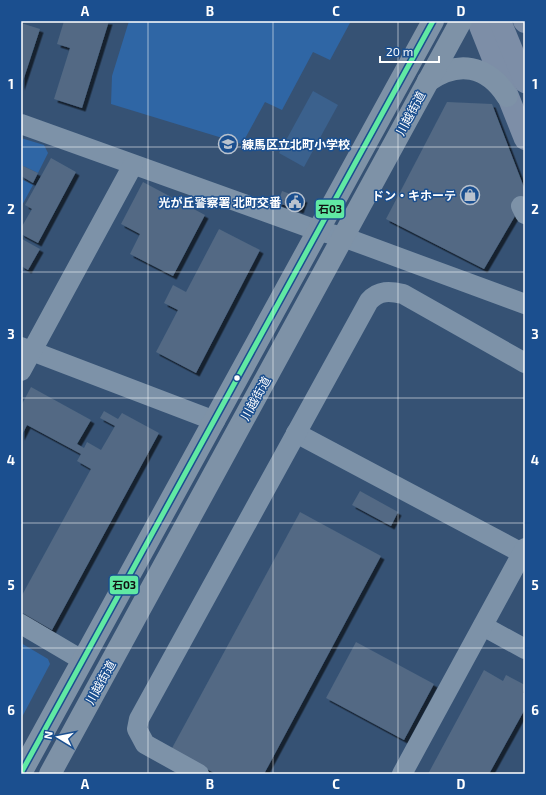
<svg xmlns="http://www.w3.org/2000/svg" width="546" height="795" font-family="'Exo 2','Noto Sans JP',sans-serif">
<defs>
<filter id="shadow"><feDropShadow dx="3.5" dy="3.5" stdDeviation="0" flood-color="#0009"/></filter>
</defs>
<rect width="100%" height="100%" fill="#365274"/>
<g fill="#2f66a5">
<polygon points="129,21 351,21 330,60 313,52 282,110 265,102 242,144 111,104 112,76"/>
<polygon points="21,138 44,145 48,153 38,173 21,165"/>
<polygon points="21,179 33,185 21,207"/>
<polygon points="21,643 48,659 50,664 21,719"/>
</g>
<polygon fill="#3b618d" points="313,91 338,105 304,167 279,153"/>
<g fill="#526984" filter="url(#shadow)">
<polygon points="64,21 109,21 82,108 54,99 70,48 57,44"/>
<polygon points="21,23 40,29 21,87"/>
<polygon points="447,102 492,104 525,190 525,199 484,269 386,219"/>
<polygon points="51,158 76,172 38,243 21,234 21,228 32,209 25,205"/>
<polygon points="21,165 38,173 33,183 21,176"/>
<polygon points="143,182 205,215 173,276 130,254 140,234 121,224"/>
<polygon points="282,191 304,199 300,210 278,203"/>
<polygon points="219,229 260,250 196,373 156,352 178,310 164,303 173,285 186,292"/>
<polygon points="22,239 40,249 28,270 21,266"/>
<polygon points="31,387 91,420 77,444 84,448 87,442 101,450 115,426 100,418 104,411 118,419 122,413 159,433 52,630 21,612 21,597 91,469 77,461 81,454 27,425 21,437 21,406"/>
<polygon points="360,491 398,512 391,526 352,505"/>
<polygon points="300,512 381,556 264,774 216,774 171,750"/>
<polygon points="356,642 434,684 404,740 326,698"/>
<polygon points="484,670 503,681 506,675 525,685 523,693 525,693 525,709 489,774 428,774"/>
</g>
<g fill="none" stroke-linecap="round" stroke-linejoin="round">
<g stroke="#7d92a8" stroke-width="20">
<polyline points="21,124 319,231 343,237 525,304"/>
<polyline points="521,206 525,214"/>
<polyline points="21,347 215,421"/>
<polyline points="21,371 133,165"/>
<polyline points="296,433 522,553"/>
<polyline points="21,624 82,660"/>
<polyline points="483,626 525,649"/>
<path d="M199,774l-54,-30 -8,-15 2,-10 230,-418c10,-11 21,-10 34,-7l122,69"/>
<polyline points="402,774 525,548"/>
</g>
<g stroke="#7d8ea7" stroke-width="22">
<polyline points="478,21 525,139"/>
<polyline points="500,21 525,82"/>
<polyline points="524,21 525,22"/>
</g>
<g stroke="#7e92a7" stroke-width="22">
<path d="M428,81c30,-21 59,-16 79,15"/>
<polyline points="21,773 433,21"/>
<polyline points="50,774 461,21"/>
</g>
<g stroke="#1b4f8f" stroke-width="8">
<polyline id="bus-1" points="21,773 433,21"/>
</g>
<use href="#bus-1" stroke="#60e9a3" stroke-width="5"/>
</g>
<path fill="none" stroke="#fff" stroke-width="1" stroke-opacity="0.55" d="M148,21v753M273,21v753M398,21v753M21,147h504M21,272h504M21,398h504M21,523h504M21,648h504"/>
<defs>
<g id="school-ring" transform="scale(1)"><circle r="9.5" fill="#1b4f8f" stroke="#b9c2ce" stroke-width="1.5"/><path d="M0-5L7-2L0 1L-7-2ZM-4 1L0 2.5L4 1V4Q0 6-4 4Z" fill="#b9c2ce"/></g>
<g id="shop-ring" transform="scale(1)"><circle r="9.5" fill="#1b4f8f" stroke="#b9c2ce" stroke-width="1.5"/><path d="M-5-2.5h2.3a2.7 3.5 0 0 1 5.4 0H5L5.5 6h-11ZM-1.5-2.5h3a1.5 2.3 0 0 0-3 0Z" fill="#b9c2ce"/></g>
<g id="civic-ring" transform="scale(1)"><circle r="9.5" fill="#1b4f8f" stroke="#b9c2ce" stroke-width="1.5"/><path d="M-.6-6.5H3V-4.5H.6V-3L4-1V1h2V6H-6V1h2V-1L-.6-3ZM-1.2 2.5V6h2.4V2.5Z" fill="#b9c2ce"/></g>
</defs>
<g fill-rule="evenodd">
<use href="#school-ring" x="228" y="144"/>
<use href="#shop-ring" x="470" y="195"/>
<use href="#civic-ring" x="295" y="202"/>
</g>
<circle fill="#fff" stroke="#1b4f8f" stroke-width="1.5" cx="237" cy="378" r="3.5"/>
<g text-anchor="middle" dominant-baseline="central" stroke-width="3" stroke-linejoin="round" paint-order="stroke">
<g font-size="12" fill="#fff" stroke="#1b4f8f">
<text transform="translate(410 113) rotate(-62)">川越街道</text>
<text transform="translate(255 398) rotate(-61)">川越街道</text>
<text transform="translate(100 682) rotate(-61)">川越街道</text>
</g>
<g font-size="12" font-weight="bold" fill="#fff" stroke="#1b4f8f" text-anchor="end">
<text x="242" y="144" text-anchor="start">練馬区立北町小学校</text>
<text x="456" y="195">ドン・キホーテ</text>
<text x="281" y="202">光が丘警察署 北町交番</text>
</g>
</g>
<g stroke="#1b4f8f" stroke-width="1.5">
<rect x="315" y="199" width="30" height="20" rx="4" fill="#60e9a3"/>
<rect x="109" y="575" width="30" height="20" rx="4" fill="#60e9a3"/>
</g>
<g font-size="11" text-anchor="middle" font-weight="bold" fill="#111">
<text x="330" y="213">石03</text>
<text x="124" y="589">石03</text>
</g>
<rect width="546" height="795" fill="none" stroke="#1b4f8f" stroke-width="44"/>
<g transform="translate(58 737) rotate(280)" stroke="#1b4f8f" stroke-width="3" paint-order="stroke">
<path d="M0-3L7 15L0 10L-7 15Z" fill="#ffffff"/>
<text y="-6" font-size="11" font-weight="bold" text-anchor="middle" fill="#ffffff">N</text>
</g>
<path d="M380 56v6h59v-6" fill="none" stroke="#ffffff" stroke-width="2"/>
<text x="386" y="56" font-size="12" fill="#ffffff" stroke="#1b4f8f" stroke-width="3" paint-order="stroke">20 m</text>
<rect x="22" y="22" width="502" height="751" fill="none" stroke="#fff" stroke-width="1.5"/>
<g font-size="13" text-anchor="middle" font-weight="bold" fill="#fff">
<text x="85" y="16">A</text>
<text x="210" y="16">B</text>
<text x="336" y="16">C</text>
<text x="461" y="16">D</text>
<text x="11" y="89">1</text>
<text x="535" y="89">1</text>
<text x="11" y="214">2</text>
<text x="535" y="214">2</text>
<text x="11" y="339">3</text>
<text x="535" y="339">3</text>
<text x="11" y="465">4</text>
<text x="535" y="465">4</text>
<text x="11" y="590">5</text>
<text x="535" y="590">5</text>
<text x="11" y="715">6</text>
<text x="535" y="715">6</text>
<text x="85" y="789">A</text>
<text x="210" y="789">B</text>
<text x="336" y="789">C</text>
<text x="461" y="789">D</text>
</g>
</svg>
